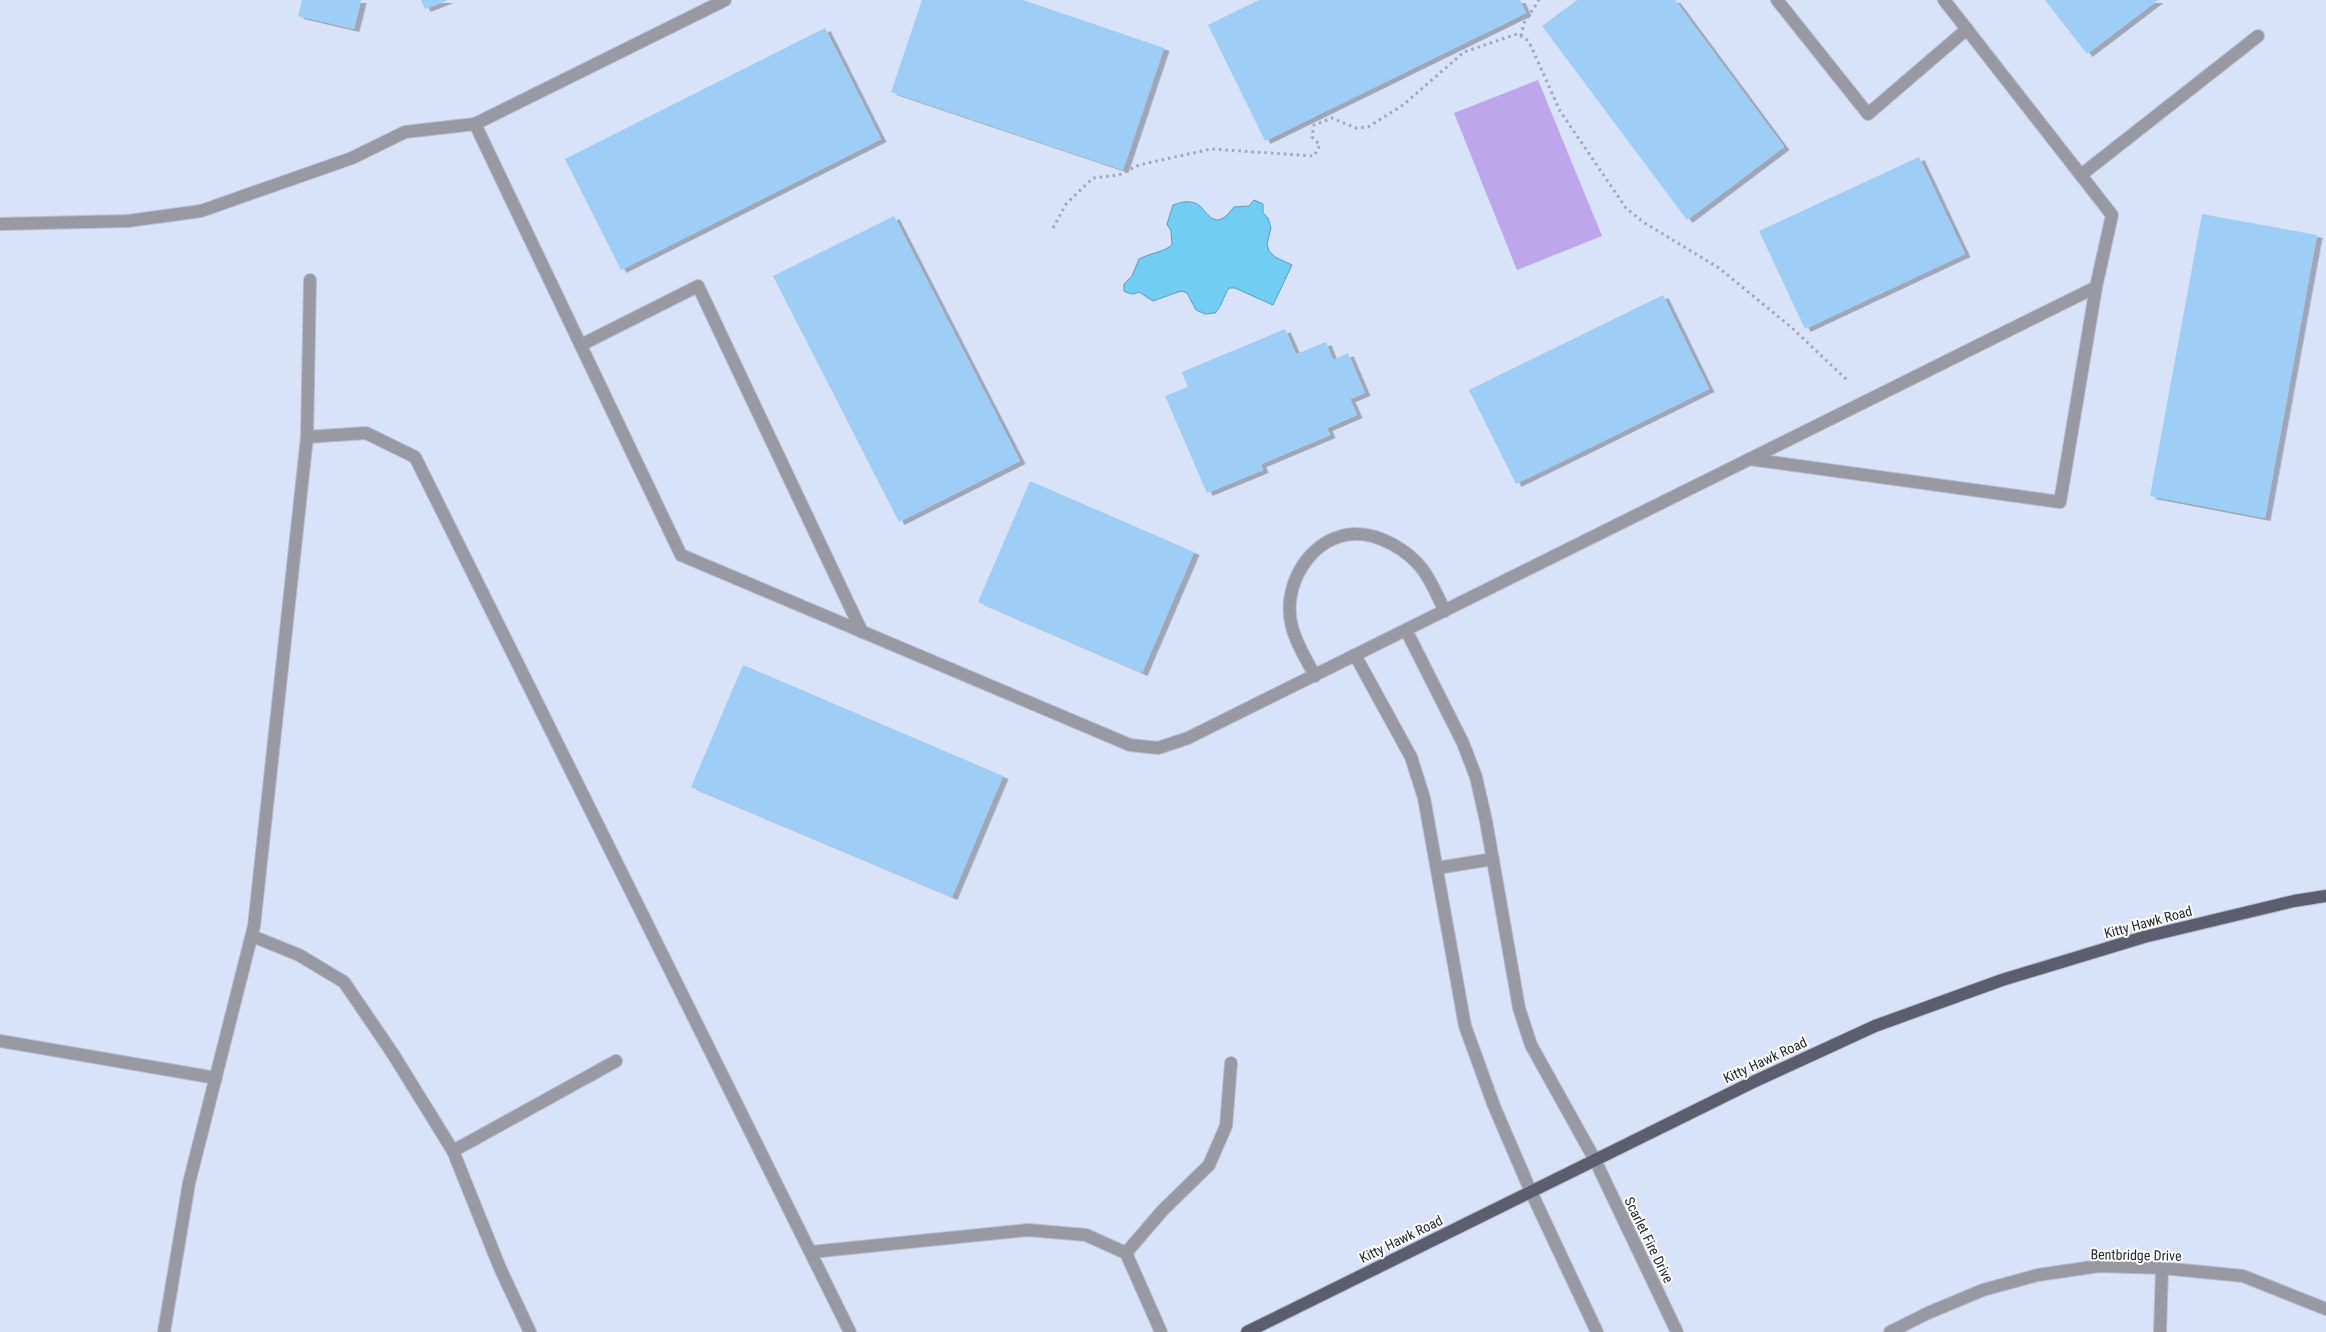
<svg xmlns="http://www.w3.org/2000/svg" width="2326" height="1332" font-family="'Roboto Condensed',sans-serif">
<defs>
<filter id="shadow"><feDropShadow dx="5.5" dy="3" stdDeviation="0" flood-color="#0004"/></filter>
</defs>
<rect width="100%" height="100%" fill="#d8e3f9"/>
<polygon fill="#bea6ea" points="1538,80 1602,236 1517,270 1454,113"/>
<path fill="#72cdf3" stroke="#5b9cb9" d="M1254,200l9,4v9l5,5 3,10 -4,16 2,7 6,6 17,8 -19,40 -38,-17h-6c-6,9 -7,18 -14,25l-10,1 -9,-4 -9,-17 -6,-2 -28,10 -14,-9c-6,3 -9,2 -15,-1v-7l8,-8 7,-17c11,-6 23,-6 33,-14l-1,-14 -4,-7 6,-19c9,-3 15,-5 24,-1 9,5 15,24 29,12 3,-2 5,-6 8,-9l15,-1z"/>
<g fill="#9ecdf6" filter="url(#shadow)">
<polygon points="302,0 361,0 354,29 298,16"/>
<polygon points="421,0 448,0 425,9"/>
<polygon points="922,0 1023,0 1164,48 1123,170 891,92"/>
<polygon points="1259,0 1520,0 1526,13 1265,141 1208,25"/>
<polygon points="1577,0 1675,0 1784,147 1687,220 1542,26"/>
<polygon points="2045,0 2158,0 2087,54"/>
<polygon points="825,28 881,139 621,270 565,159"/>
<polygon points="1919,157 1965,254 1805,329 1759,231"/>
<polygon points="2202,214 2317,235 2265,518 2150,496"/>
<polygon points="894,216 1020,461 899,522 773,276"/>
<polygon points="1663,295 1709,389 1516,484 1469,390"/>
<polygon points="1285,329 1296,354 1326,342 1333,360 1348,353 1365,393 1350,399 1357,415 1327,428 1330,435 1261,464 1263,470 1207,493 1165,396 1188,387 1182,372"/>
<polygon points="1030,481 1194,552 1142,673 978,602"/>
<polygon points="743,665 1003,776 952,897 691,787"/>
</g>
<g fill="none" stroke-linecap="round" stroke-linejoin="round">
<g stroke="#b4bed1" stroke-width="14">
<g id="minor">
<polyline points="1777,0 1868,114 1967,29"/>
<polyline points="475,124 681,555 1130,745 1158,748 1188,738 2096,287"/>
<polyline points="2081,175 2258,36"/>
<polyline points="0,224 128,221 201,211 352,158 405,132 475,124 725,0"/>
<polyline points="581,345 698,286 862,632"/>
<polyline points="307,437 310,280"/>
<polyline points="1749,459 2060,502 2096,287 2112,215 1944,0"/>
<polyline points="1406,630 1463,743 1476,777 1486,821 1519,1008 1531,1045 1595,1160 1677,1332"/>
<polyline points="1355,655 1411,757 1424,798 1465,1026 1494,1106 1531,1192 1597,1332"/>
<path d="M1315,676c-10,-19 -23,-39 -25,-60 -4,-38 24,-80 64,-82 25,-1 54,16 69,36 9,12 15,28 22,41"/>
<polyline points="1437,868 1493,859"/>
<polyline points="252,936 299,955 344,982 393,1054 453,1151"/>
<polyline points="0,1041 216,1078"/>
<polyline points="811,1252 1028,1230 1086,1235 1126,1253 1161,1332"/>
<polyline points="1126,1253 1162,1211 1209,1165 1226,1126 1231,1063"/>
<polyline points="164,1332 189,1183 254,926 307,437 366,433 415,457 850,1332"/>
<polyline points="530,1332 500,1268 453,1151 616,1061"/>
<polyline points="1890,1332 1928,1313 1983,1290 2038,1275 2099,1266 2162,1268 2243,1276 2326,1309"/>
<polyline points="2160,1332 2162,1268"/>
</g>
</g>
<g stroke="#b4bed1" stroke-width="14">
<polyline id="major" points="1247,1332 1751,1083 1875,1026 2002,980 2144,937 2294,901 2326,896"/>
</g>
<g stroke="#9fa8b9" stroke-width="3" stroke-dasharray="2.5 4" stroke-linecap="butt">
<polyline points="1521,36 1524,23 1539,0"/>
<polyline points="1053,228 1066,204 1093,178 1119,175 1139,165 1211,149 1314,156 1320,145 1312,137 1314,125 1332,118 1356,128 1368,127 1403,105 1464,52 1517,34 1526,39 1531,46 1560,111 1626,208 1643,222 1719,268 1791,327 1848,381"/>
</g>
<use href="#minor" stroke="#9999a3" stroke-width="12"/>
<use href="#major" stroke="#5c5d6f" stroke-width="12"/>
</g>
<g text-anchor="middle" dominant-baseline="central" stroke-width="4" stroke-linejoin="round" paint-order="stroke">
<g font-size="14" fill="#252931" stroke="#fff">
<text transform="translate(2148 922) rotate(-15)">Kitty Hawk Road</text>
<text transform="translate(1765 1060) rotate(-25)">Kitty Hawk Road</text>
<text transform="translate(1401 1239) rotate(-26)">Kitty Hawk Road</text>
<text transform="translate(1649 1240) rotate(64)">Scarlet Fire Drive</text>
<text transform="translate(2136 1255) rotate(1)">Bentbridge Drive</text>
</g>
</g>
</svg>
